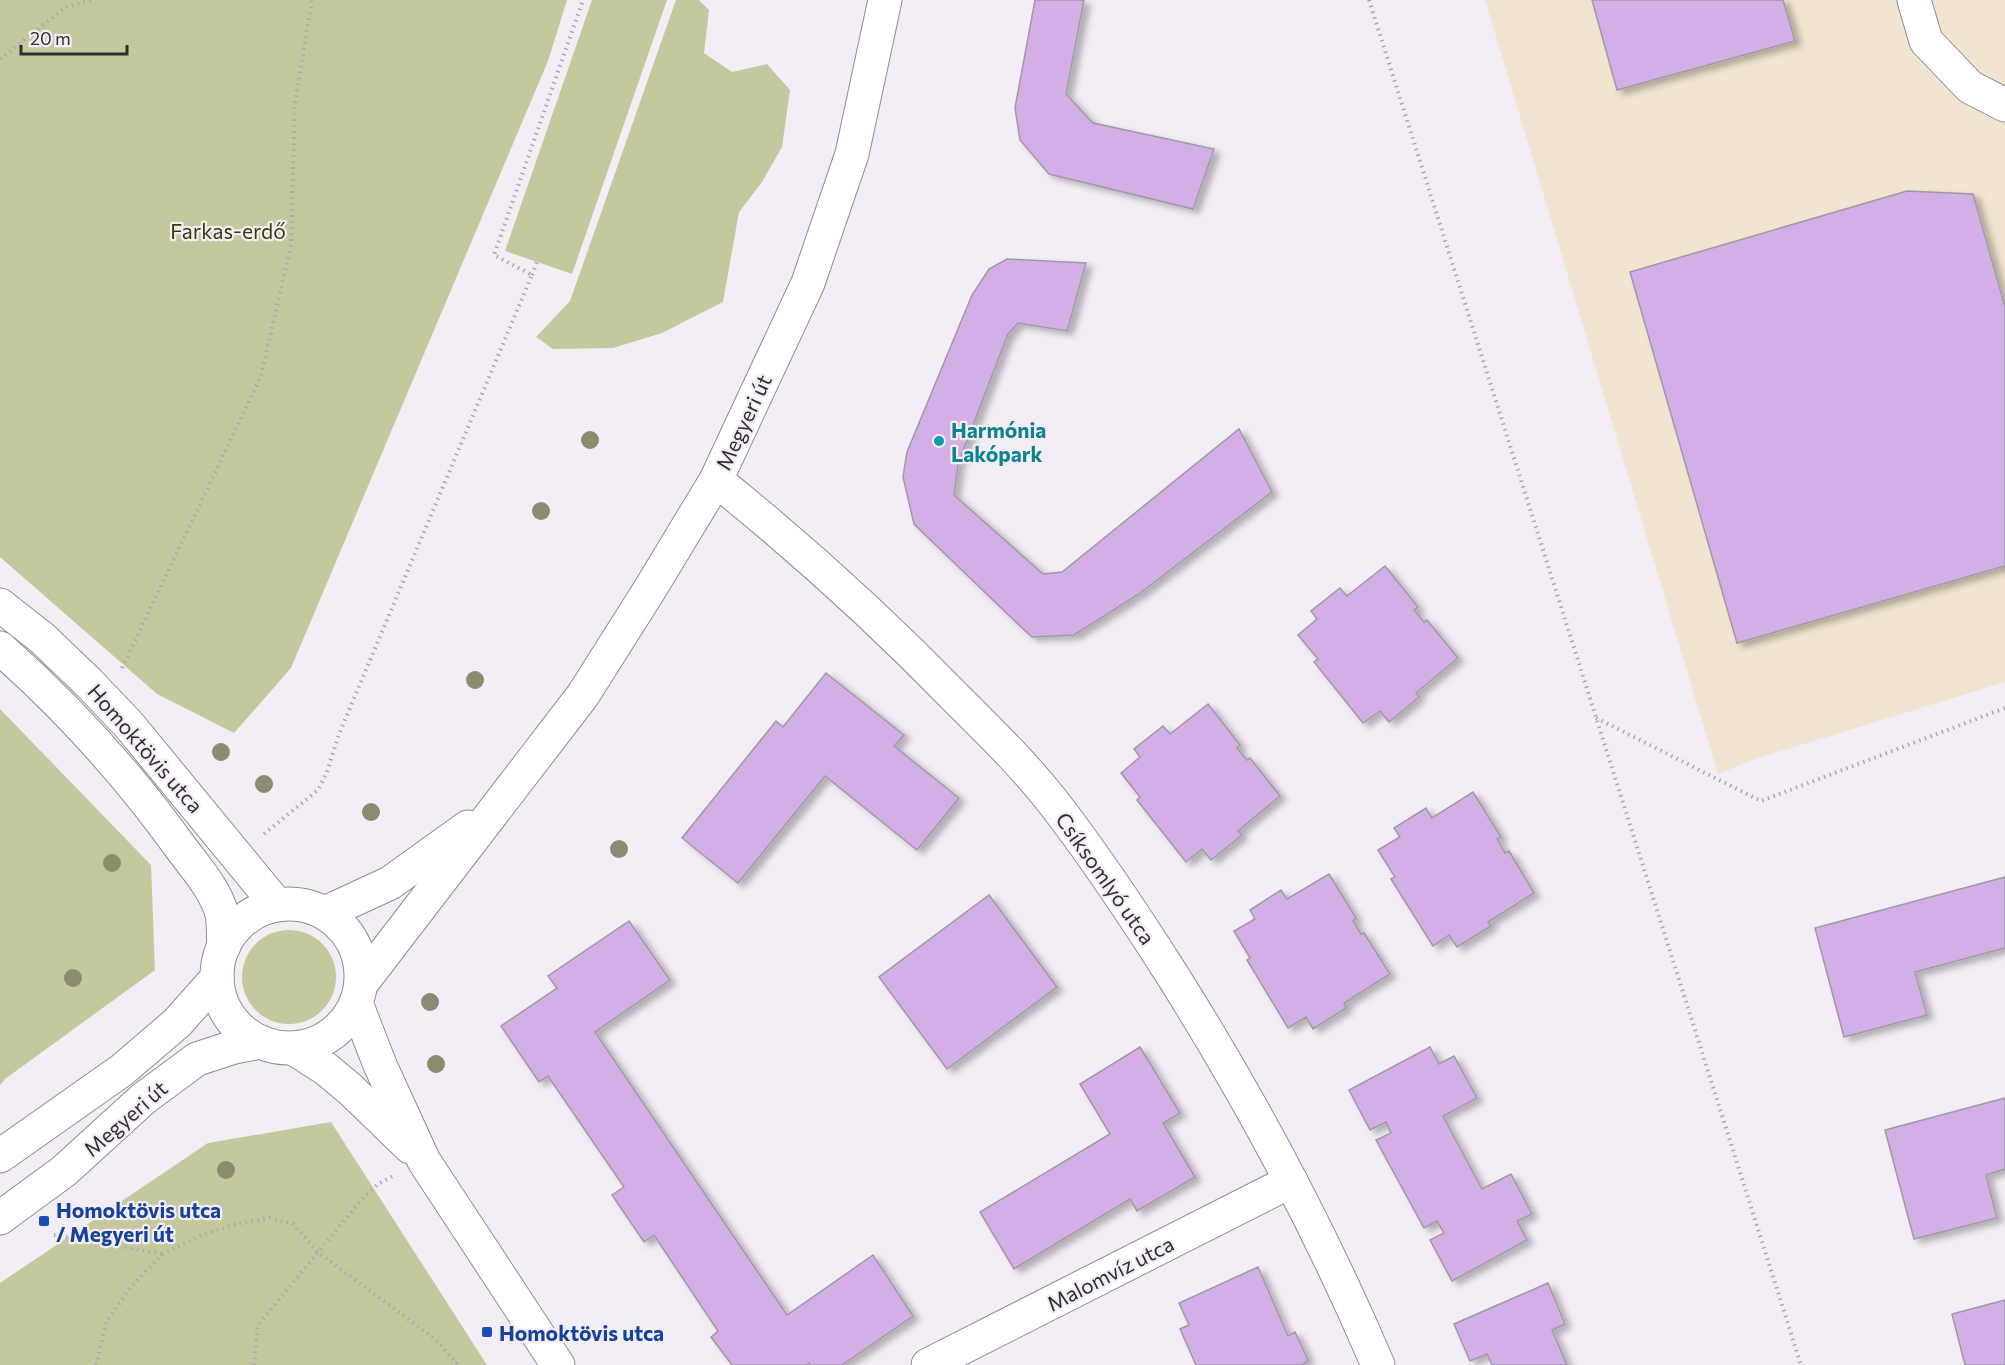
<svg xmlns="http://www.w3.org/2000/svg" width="2005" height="1365" font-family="Commissioner,sans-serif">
<defs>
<filter id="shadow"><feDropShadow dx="6" dy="4" stdDeviation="3" flood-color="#0004"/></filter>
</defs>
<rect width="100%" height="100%" fill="#f3edf6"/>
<polygon fill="#f1e4d0" points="1485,0 2005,0 2005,682 1755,759 1718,774"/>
<g fill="#c4c99d">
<polygon points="0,0 567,0 548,61 291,668 234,733 157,694 0,557"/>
<polygon points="592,0 667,0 572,274 505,251"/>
<polygon points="676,0 699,0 709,10 704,53 732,72 767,64 790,90 782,147 762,182 739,212 723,302 662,333 613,348 553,349 536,337 570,301"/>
<polygon points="0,709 151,865 155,970 5,1079 0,1085"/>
<circle cx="289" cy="977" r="47"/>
<polygon points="331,1122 487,1365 0,1365 0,1283 208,1143"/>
</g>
<g fill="#d4afe7" stroke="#9f9aa2" stroke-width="1.5" filter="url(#shadow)">
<polygon points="1035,0 1084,0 1066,94 1093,123 1214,149 1193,209 1049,174 1020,140 1015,108"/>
<polygon points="1592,0 1783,0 1795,41 1617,90"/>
<polygon points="1907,191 1973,194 2005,307 2005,566 1737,643 1630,272"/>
<polygon points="1007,259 1086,263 1067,331 1018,323 1008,334 958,464 954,495 1043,574 1062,572 1239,429 1272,492 1139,594 1074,635 1032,637 1020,626 914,524 903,477 907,452 972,295 989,269"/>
<polygon points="1385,566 1418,607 1414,610 1424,622 1427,620 1458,658 1416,693 1419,697 1389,722 1380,711 1363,723 1314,662 1318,659 1298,635 1317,619 1311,611 1340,588 1347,596"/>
<polygon points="826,673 904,735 894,746 959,798 917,850 825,776 738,883 682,838 776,721 783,727"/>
<polygon points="1208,704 1240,745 1237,748 1247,760 1250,758 1280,796 1238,831 1242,835 1211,860 1202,849 1186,862 1137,800 1140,797 1121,773 1140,757 1134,749 1163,726 1170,734"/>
<polygon points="1473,792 1501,837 1497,839 1505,853 1509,851 1534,893 1488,922 1491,926 1457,947 1449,935 1433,946 1391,879 1395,877 1378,850 1400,837 1394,828 1426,808 1432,818"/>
<polygon points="1329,874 1356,918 1353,921 1361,934 1364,933 1390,974 1344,1003 1346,1008 1313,1029 1306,1017 1288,1028 1247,960 1250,958 1234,931 1255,919 1250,910 1281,890 1287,899"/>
<polygon points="2005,877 2005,948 1915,972 1927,1015 1844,1037 1815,928"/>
<polygon points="989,895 1057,987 947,1069 879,977"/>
<polygon points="629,921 670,980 595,1032 787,1315 873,1255 913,1316 842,1365 810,1365 809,1363 806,1365 732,1365 711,1337 718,1331 654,1235 644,1242 612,1195 624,1187 548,1076 539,1082 501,1026 557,988 548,976"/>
<polygon points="1140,1047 1180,1113 1163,1123 1195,1177 1137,1211 1130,1199 1014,1269 980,1212 1110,1134 1080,1084"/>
<polygon points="1430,1047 1439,1064 1454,1056 1477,1098 1443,1116 1482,1189 1511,1174 1532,1214 1517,1221 1527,1240 1452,1281 1430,1240 1444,1233 1437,1221 1424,1228 1376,1140 1391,1133 1386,1122 1370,1130 1349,1090"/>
<polygon points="2005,1098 2005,1169 1986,1175 1997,1218 1914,1239 1885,1130"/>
<polygon points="1258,1267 1288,1336 1295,1332 1308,1360 1302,1365 1196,1365 1180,1329 1189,1325 1179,1303"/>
<polygon points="1548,1283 1565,1324 1552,1330 1567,1365 1492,1365 1487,1354 1470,1361 1454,1324"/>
<polygon points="2005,1300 2005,1365 1965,1365 1952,1314"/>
</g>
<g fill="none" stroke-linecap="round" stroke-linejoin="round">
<g stroke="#918c94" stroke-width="35">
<g id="minor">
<polyline points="1914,0 1926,41 1970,87 2005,105"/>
<path d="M716,480c86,69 164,140 241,219 33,33 67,66 96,103 42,54 81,113 118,171 79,125 149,256 207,392"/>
<polyline points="0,605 42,638 89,683 129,725 277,905"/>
<path d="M0,648c68,60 128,126 181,200 15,20 34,41 41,66 2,10 1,22 2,32"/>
<polyline points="356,1003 380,1065 424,1161 558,1365"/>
<polyline points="293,1048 326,1069 350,1089 410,1147"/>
<polyline points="928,1365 1291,1181"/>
</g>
</g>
<g stroke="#918c94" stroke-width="35">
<g id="secondary">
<circle cx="289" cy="976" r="72"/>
<polyline points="325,913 390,883 468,827"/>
<polyline points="361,984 583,695 650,589 716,480 808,283 852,154 885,0"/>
<polyline points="0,1156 122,1070 177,1023 217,978"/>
<polyline points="0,1218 64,1171 143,1099 197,1059 234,1047 261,1042"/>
</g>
</g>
<g stroke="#ada8af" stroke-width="4" stroke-dasharray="1.5 4.5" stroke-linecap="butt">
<polyline points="1369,0 1801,1365"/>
<polyline points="0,59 66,7 92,0"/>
<polyline points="532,275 537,262"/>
<polyline points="122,668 261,376 291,245 295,102 312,0"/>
<polyline points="1596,718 1761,801 2005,708"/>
<polyline points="264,834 318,790 327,772 339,734 532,275 494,255 583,0"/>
<polyline points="54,1235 163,1254"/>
<polyline points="96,1365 106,1322 131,1287 163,1254 201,1235 236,1224 270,1218 293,1224 319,1253 435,1339 458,1365"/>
<polyline points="254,1365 258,1325 363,1198 378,1184 393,1176"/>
</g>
<use href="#minor" stroke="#fff" stroke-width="33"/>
<use href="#secondary" stroke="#fff" stroke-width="33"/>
</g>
<g fill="#8c8b71">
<circle cx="590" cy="440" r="9"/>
<circle cx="541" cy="511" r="9"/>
<circle cx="475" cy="680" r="9"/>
<circle cx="221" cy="752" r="9"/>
<circle cx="264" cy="784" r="9"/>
<circle cx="371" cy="812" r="9"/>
<circle cx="619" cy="849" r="9"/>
<circle cx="112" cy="863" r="9"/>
<circle cx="73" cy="978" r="9"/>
<circle cx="430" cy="1002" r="9"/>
<circle cx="436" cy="1064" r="9"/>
<circle cx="226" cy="1170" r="9"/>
</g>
<circle fill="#0f9aa8" stroke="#f3edf6" stroke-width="2" cx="939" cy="441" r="6"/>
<g fill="#1a4fb4" stroke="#f3edf6" stroke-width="2">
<rect x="38" y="1215" width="12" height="12" rx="3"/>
<rect x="481" y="1326" width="12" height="12" rx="3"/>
</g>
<g text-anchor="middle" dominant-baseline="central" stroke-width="4.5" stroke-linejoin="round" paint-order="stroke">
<g font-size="21" fill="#373a05" stroke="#f3edf6">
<text x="228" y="230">Farkas-erdő</text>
</g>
<g font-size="21" fill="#302e31" stroke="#f3edf6">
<text transform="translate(743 422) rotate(-65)">Megyeri út</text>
<text transform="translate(146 748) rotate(49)">Homoktövis utca</text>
<text transform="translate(1106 878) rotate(55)">Csíksomlyó utca</text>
<text transform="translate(125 1118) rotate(-41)">Megyeri út</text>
<text transform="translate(1110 1273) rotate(-27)">Malomvíz utca</text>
</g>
<g font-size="21" font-weight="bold" fill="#0d838f" stroke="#f3edf6" text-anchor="start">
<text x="951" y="429">Harmónia<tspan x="951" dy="24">Lakópark</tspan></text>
</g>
<g font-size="21" font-weight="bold" fill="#164399" stroke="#f3edf6" text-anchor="start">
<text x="56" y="1209">Homoktövis utca<tspan x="56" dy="24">/ Megyeri út</tspan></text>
<text x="499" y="1332">Homoktövis utca</text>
</g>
</g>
<path d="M21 45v9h106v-9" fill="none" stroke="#302e31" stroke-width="3"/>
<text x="30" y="45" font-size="18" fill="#302e31" stroke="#f3edf6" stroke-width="4.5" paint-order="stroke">20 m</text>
</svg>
